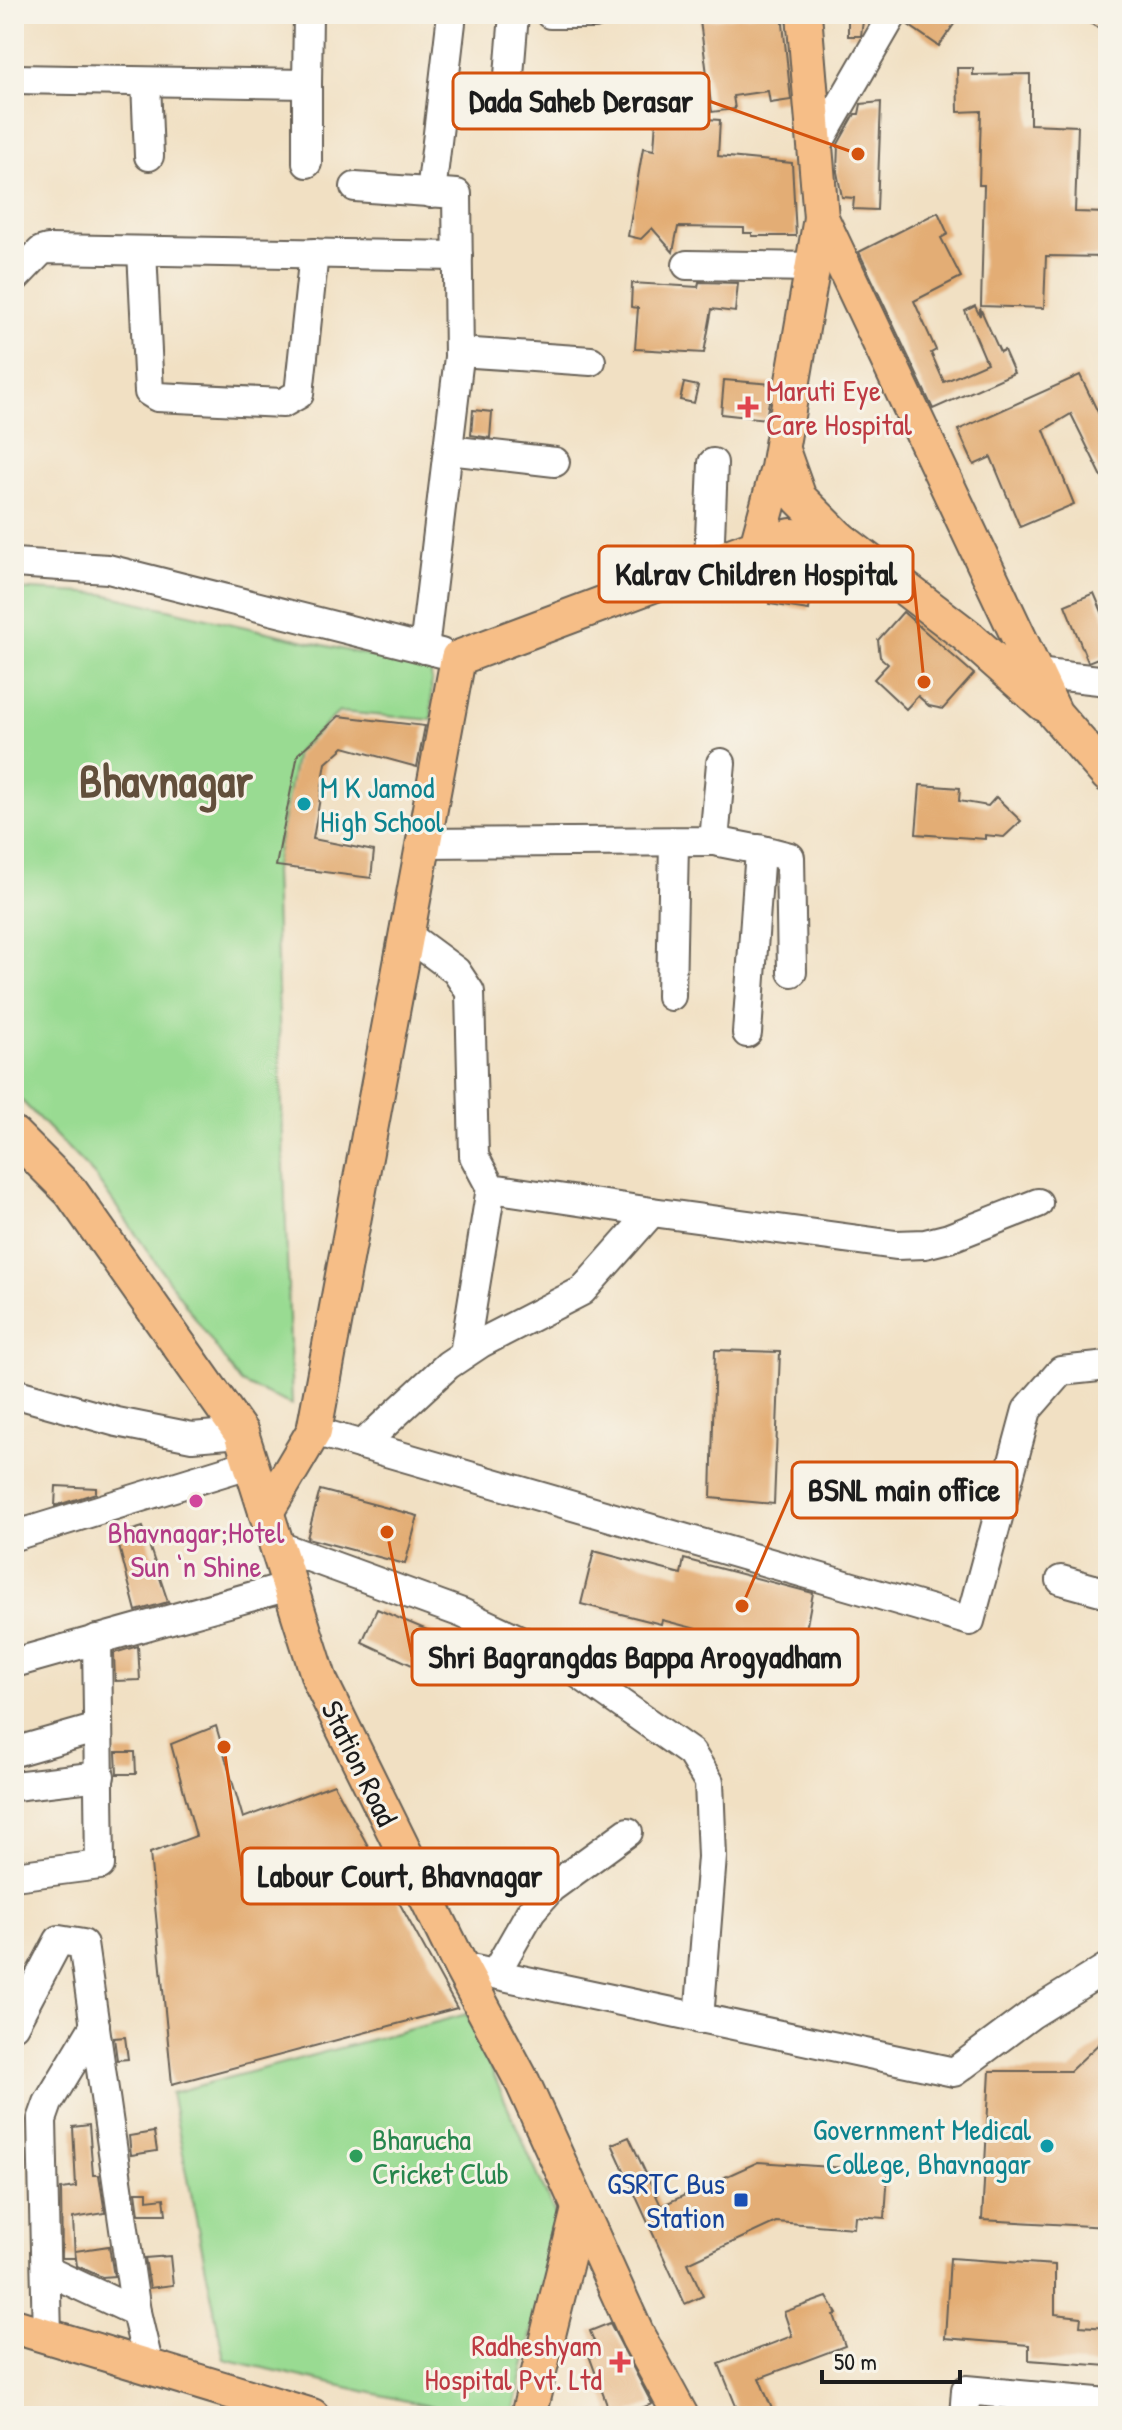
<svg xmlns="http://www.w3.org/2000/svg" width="1122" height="2430" font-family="'Patrick Hand',sans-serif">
<rect width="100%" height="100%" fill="#f7f3e8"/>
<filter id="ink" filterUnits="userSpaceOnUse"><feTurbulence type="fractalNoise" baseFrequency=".0125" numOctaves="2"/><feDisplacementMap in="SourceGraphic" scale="16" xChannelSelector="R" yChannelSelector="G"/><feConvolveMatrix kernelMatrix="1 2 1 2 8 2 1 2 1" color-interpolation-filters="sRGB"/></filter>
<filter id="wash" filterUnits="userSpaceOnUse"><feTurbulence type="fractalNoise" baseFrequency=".006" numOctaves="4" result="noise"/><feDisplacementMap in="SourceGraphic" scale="32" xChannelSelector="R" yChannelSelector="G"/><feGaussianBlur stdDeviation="1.8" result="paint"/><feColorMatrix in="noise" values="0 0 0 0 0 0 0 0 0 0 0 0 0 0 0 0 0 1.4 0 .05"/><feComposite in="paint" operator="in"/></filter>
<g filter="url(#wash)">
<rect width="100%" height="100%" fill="#f1e0c3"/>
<g fill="#99db92" stroke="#5a7c57" stroke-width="2">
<polygon points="14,589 103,594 431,670 432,720 339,712 296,753 274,871 292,1405 241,1383 94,1175 14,1093"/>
<polygon points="467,2014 557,2219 513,2416 472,2416 224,2359 171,2093"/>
</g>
<g id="blocks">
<g fill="#e3ad74">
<polygon points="758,14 782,14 791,100 770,103 768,91 733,96 735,109 712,112 700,21"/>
<polygon points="848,14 864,14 861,36 848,36"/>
<polygon points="910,14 961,14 939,46 907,24"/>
<polygon points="1070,14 1108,14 1108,32"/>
<polygon points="957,68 973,68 973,75 1030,74 1030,124 1078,126 1075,212 1108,213 1108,257 1046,256 1044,308 981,306 984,185 979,185 981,111 958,112"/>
<polygon points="881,102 877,210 853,209 854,198 842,197 837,172 838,144 855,114 859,114 861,104"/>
<polygon points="678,117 720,120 718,156 792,163 796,236 752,236 752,233 744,233 744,228 678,227 673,252 652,228 641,239 628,236 643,148 654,150 656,119"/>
<polygon points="938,212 948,234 941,238 961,277 914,301 936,350 931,353 944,382 987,363 965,311 975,306 980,316 980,308 1000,352 1004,350 1014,373 933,409 859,252"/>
<polygon points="699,282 738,283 735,312 712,309 704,353 635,349 638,308 631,307 632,283 698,287"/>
<polygon points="1080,375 1108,433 1108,489 1071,414 1044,430 1074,504 1020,527 991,457 974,465 958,430"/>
<polygon points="724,380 772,384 766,419 721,414"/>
<polygon points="684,383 698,386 694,403 680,400"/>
<polygon points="473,410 492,412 490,438 471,435"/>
<polygon points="787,558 815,562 809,610 769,604 772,577 780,578 783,559"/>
<polygon points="1094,593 1108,626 1108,654 1088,662 1065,605"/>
<polygon points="903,612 974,674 943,709 929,706 918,696 906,709 874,679 888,664 880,657 878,640"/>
<polygon points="339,716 425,726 417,767 344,747 326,763 313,839 374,851 371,878 276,866 298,754"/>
<polygon points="920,785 960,788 959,801 988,806 996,797 1021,821 1004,837 985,835 985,839 916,834"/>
<polygon points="715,1350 780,1352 774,1504 711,1498"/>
<polygon points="56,1486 96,1488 96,1493 55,1506"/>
<polygon points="320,1490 418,1516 405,1564 307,1538"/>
<polygon points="143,1527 168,1602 136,1611 116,1535"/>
<polygon points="594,1551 681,1574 684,1559 813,1593 801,1656 662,1620 661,1624 581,1604"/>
<polygon points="377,1609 456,1642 440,1678 362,1642"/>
<polygon points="138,1646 140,1680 115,1681 114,1653"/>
<polygon points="216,1726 243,1818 334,1784 457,2008 172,2084 150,1853 196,1836 171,1744"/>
<polygon points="116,1752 135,1752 136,1774 117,1774"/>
<polygon points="1108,2035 1108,2227 982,2220 990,2071 1070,2071"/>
<polygon points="125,2037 128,2059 117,2060 114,2038"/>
<polygon points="89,2125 93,2175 99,2175 105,2213 73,2218 75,2258 62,2258 61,2189 76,2187 73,2127"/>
<polygon points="154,2132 157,2151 131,2155 129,2136"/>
<polygon points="629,2137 661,2206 758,2162 888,2171 885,2218 855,2216 854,2228 776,2222 688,2263 703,2296 685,2304 612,2144"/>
<polygon points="136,2192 147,2192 147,2200 164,2198 166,2214 139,2214"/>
<polygon points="109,2246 114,2276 102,2277 77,2266 75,2251"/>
<polygon points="170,2256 173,2285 150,2288 145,2258"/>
<polygon points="950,2258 1055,2265 1055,2314 1081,2317 1080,2326 1108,2328 1108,2366 1029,2360 1029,2345 945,2338"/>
<polygon points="827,2297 837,2314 834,2315 845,2346 759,2378 775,2416 740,2416 719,2364 792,2336 784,2312"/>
<polygon points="610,2323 652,2404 621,2416 611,2416 586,2347 595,2344 590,2331"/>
</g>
</g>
</g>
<g filter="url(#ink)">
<use href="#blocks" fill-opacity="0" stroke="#676156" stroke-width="2"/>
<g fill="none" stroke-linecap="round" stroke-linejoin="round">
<g stroke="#676156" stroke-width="32">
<g id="minor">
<polyline points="550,14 594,14"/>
<polyline points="14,79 307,84 308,14"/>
<polyline points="146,82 149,156"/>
<polyline points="307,84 307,163"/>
<polyline points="507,100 514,14"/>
<polyline points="815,149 893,14"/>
<polyline points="355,187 457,194 459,357 424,649"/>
<polyline points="431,193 452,14"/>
<polyline points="142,251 149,392 157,397 283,403 299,394 314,253"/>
<polyline points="687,265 815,267"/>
<polyline points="14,279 41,251 48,249 458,256"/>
<polyline points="459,352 591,361"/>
<polyline points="448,450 555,462"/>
<polyline points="14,563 108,569 441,653"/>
<polyline points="709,563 713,463"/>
<polyline points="1036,673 1108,681"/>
<polyline points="714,841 760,850 747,1033"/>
<polyline points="423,843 714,841 721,763"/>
<polyline points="759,849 790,857 792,972"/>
<polyline points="671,996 674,842"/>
<polyline points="652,1212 896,1245 925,1244 949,1238 1038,1203"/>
<polyline points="464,1354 491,1188"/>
<polyline points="14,1393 117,1422 192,1437 241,1433"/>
<polyline points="314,1431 970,1621 1027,1410 1061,1371 1108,1366"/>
<polyline points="362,1445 448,1365 481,1343 582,1291 652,1212 491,1188 474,1156 470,992 456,971 406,934"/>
<polyline points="14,1536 252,1463"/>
<polyline points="276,1545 462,1613 552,1655 691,1753 709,1782 712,1857 699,2019"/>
<polyline points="1061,1580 1108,1593"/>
<polyline points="14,1663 289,1586"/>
<polyline points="14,1752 98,1728"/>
<polyline points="14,1786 100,1776"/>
<polyline points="14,1876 100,1865 97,1639"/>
<polyline points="461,1967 954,2072 1032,2014 1108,1967"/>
<polyline points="495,1974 531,1911 551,1888 628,1832"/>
<polyline points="14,2025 59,1940 83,1944 136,2312 149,2367"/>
<polyline points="48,2271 136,2312"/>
<polyline points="47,2337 42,2120 48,2103 95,2025"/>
<polyline points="964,2416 966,2390 1108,2403"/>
</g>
</g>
<g stroke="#676156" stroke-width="38">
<g id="major">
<polyline points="804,14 821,218 1055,714 1108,775"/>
<polyline points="782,450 799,498 839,538"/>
<polyline points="757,546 791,536 839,538 966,635 1044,704"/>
<polyline points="14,1135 71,1192 241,1433 320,1681 461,1967 523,2083 638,2337 681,2416"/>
<polyline points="266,1512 314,1431 458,658 757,546 778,468 821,218"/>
<polyline points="14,2326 312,2416"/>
<polyline points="528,2416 579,2209"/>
</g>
</g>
<use href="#minor" stroke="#fff" stroke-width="28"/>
<use href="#major" stroke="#f6be87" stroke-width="34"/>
</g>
</g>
<g fill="#e0444e" stroke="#f7f3e8" stroke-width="3">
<path d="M744 395h8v8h8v8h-8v8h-8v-8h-8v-8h8z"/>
<path d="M616 2350h8v8h8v8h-8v8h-8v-8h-8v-8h8z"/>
</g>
<g fill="#0f9aa8" stroke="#f7f3e8" stroke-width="3">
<circle cx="304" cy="804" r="8"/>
<circle cx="1047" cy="2146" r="8"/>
</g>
<circle fill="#d1479c" stroke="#f7f3e8" stroke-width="3" cx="196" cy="1501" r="8"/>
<circle fill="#2e9e5b" stroke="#f7f3e8" stroke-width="3" cx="356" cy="2156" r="8"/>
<rect fill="#1a4fb4" stroke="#f7f3e8" stroke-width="3" x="733" y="2192" width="16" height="16" rx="4"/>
<g text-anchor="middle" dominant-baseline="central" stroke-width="6" stroke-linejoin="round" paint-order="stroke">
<g font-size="30" fill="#be3a42" stroke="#f7f3e8" text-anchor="start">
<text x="766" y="390">Maruti Eye<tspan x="766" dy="34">Care Hospital</tspan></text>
<text x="602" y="2345" text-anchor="end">Radheshyam<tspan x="602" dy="34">Hospital Pvt. Ltd</tspan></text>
</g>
<g font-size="30" fill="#0d838f" stroke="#f7f3e8" text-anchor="start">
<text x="320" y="787">M K Jamod<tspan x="320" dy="34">High School</tspan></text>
<text x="1031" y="2129" text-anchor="end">Government Medical<tspan x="1031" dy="34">College, Bhavnagar</tspan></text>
</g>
<g font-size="30" fill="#b23c85" stroke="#f7f3e8">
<text x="196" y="1532">Bhavnagar;Hotel<tspan x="196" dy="34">Sun ‘n Shine</tspan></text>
</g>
<g font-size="30" fill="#1c1c1c" stroke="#f7f3e8">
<text transform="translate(360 1763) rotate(64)">Station Road</text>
</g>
<g font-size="30" fill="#27864d" stroke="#f7f3e8" text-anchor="start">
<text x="372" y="2139">Bharucha<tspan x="372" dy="34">Cricket Club</tspan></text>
</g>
<g font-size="30" fill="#164399" stroke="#f7f3e8" text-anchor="end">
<text x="725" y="2183">GSRTC Bus<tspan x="725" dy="34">Station</tspan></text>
</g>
<g font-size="46" font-weight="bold" fill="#624f3b" stroke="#f7f3e8">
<text x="166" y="780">Bhavnagar</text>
</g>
</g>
<path fill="none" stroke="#d4530e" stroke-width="3" d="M858 154L709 101M924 682L913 574M742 1606L792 1490M387 1532L412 1657M224 1747L242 1876"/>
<g fill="#d4530e" stroke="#f7f3e8" stroke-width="3">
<circle cx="858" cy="154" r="8"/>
<circle cx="924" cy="682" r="8"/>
<circle cx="742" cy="1606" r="8"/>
<circle cx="387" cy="1532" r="8"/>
<circle cx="224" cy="1747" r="8"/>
</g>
<g fill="#f7f3e8" stroke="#d4530e" stroke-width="3">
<rect x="453" y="73" width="256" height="56" rx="8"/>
<rect x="599" y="546" width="314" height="56" rx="8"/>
<rect x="792" y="1462" width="225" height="56" rx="8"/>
<rect x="412" y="1629" width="446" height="56" rx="8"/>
<rect x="242" y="1848" width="316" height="56" rx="8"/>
</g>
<g font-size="32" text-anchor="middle" font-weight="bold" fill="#1c1c1c">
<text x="581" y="112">Dada Saheb Derasar</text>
<text x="756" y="585">Kalrav Children Hospital</text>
<text x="904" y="1501">BSNL main office</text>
<text x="635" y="1668">Shri Bagrangdas Bappa Arogyadham</text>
<text x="400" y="1887">Labour Court, Bhavnagar</text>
</g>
<rect width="1122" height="2430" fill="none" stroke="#f7f3e8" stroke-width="48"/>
<path d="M822 2370v12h138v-12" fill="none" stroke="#1c1c1c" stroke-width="4"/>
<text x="834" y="2370" font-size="24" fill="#1c1c1c" stroke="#f7f3e8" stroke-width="6" paint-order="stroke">50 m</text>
</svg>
